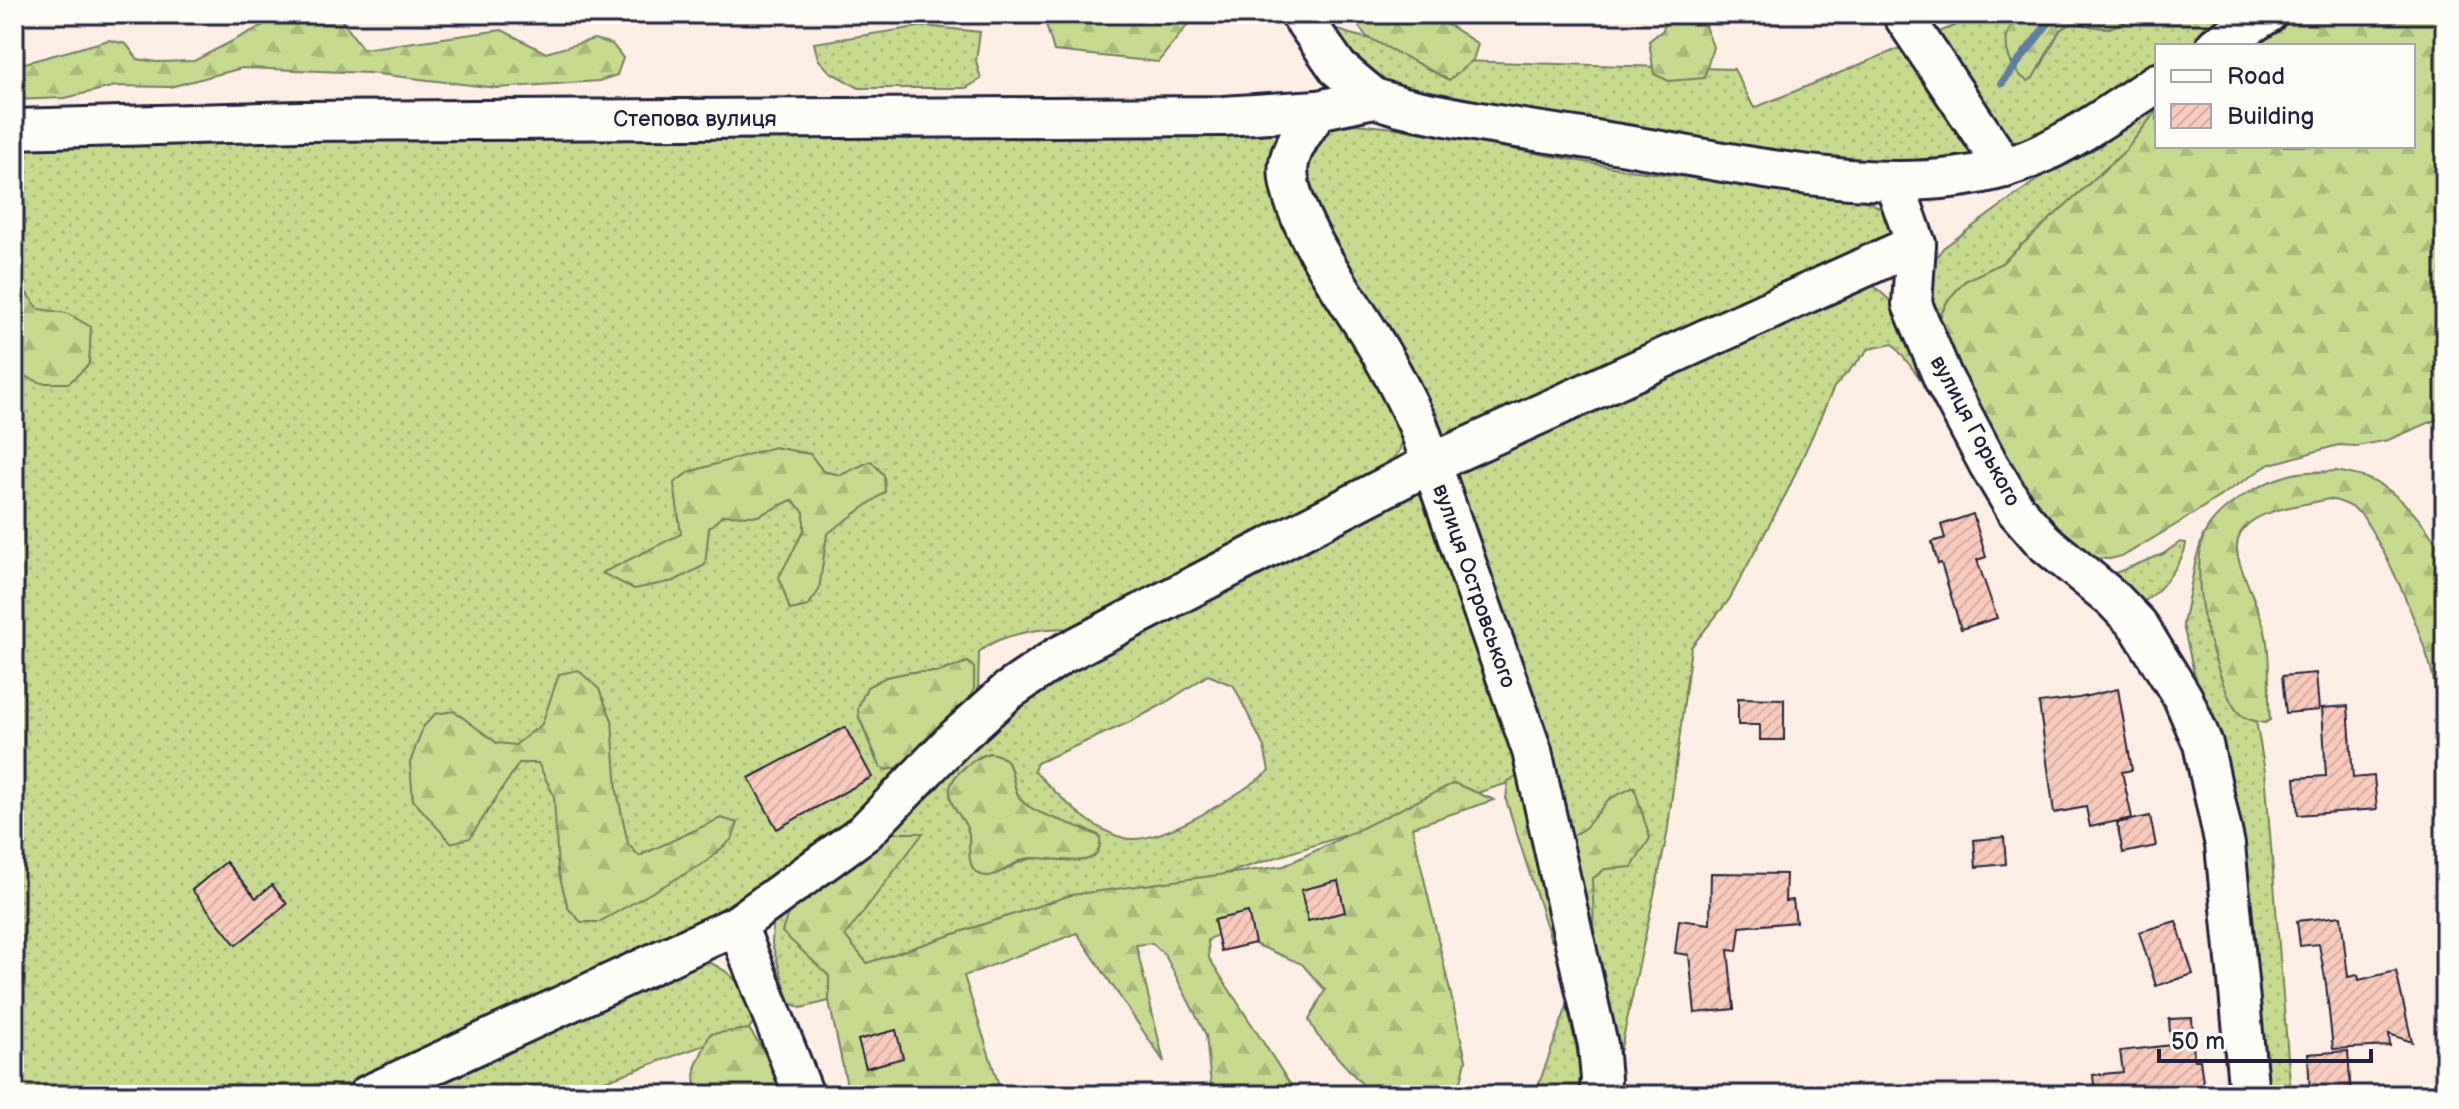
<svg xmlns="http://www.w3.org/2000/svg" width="2459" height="1109" font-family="'Balsamiq Sans',sans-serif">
<defs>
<pattern id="grass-dots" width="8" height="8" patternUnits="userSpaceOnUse" patternTransform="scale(2)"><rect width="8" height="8" fill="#c6d98e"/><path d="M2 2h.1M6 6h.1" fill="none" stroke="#aaba7b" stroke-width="1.8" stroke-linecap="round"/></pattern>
<pattern id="forest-firs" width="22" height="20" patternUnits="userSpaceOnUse" patternTransform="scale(2)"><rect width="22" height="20" fill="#c6d98e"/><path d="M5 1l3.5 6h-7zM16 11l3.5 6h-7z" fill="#aaba7b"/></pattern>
<pattern id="building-hatch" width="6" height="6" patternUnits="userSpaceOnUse" patternTransform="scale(2)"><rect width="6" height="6" fill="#f8cabb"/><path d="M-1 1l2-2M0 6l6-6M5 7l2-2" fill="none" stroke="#d4ada2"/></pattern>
</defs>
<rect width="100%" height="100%" fill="#fcede5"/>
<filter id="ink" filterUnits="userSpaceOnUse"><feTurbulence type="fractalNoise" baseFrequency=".0125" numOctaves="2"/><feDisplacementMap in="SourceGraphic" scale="16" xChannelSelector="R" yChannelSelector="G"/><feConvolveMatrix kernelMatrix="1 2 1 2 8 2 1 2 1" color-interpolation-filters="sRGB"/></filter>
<g filter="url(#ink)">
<g fill="url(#grass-dots)" stroke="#747e64" stroke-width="2" fill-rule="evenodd">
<path d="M1983,14h41c-15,13 -19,30 -13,49l29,5 20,-38 12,-7 38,5 28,-14h100l-50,32h-31v20l-104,61 -56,23 -43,10 -103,5 -470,-78 -59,-63 28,10 108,27 276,8 20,39z"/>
<polygon points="924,26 980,32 976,61 981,79 966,88 859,88 830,72 818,59 814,43"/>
<path d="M2157,98v12l-31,40 -124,113 -37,18 -17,19 -16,32c-3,-35 -12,-55 11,-84l116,-84z"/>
<path d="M1355,124l40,4 234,42 232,29c22,8 25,12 35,34l-457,209 -136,-245 4,-52 17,-16z"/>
<path d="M1292,129l38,164 73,143 -4,16 -15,15 -313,162c-27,-2 -72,5 -92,23l-1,41 -12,17 -87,86 -92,70 -95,62 -345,167h-333v-956zM968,662l6,6c0,8 1,17 -2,24 -12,27 -70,53 -96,68l-17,-43 19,-36 33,-9h27z"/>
<polygon points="1858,283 1874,286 1893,303 1973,460 1926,386 1893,344 1869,349 1834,387 1788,490 1729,600 1691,647 1667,835 1613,1085 1452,479 1458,468"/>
<path d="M1421,487l104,286 -14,9 -682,219 -28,7 -11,-5 -18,-59 1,-24 238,-208 59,-42zM1208,675l26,11 30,61 5,24c-27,22 -111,76 -145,67 -35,-9 -64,-42 -90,-67l3,-8 93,-41 32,-17zM989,753c31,4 18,29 32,47 15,18 58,24 79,36l-30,25c-29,-4 -41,-7 -66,10l-33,-9 -2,-28 -15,-54 23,-22z"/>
<polygon points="2203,536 2226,549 2265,772 2291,1095 2259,1095 2198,690 2183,625 2196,559"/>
<path d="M2180,542l6,1c-1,17 -31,57 -47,60l-29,-28 53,-21z"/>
<path d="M706,961c33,14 36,26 49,58l-6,10 -183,66h-148l272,-132z"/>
<polygon points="1567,1006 1583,1078 1583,1095 1535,1095"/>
</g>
<g fill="url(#forest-firs)" stroke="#747e64" stroke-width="2">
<polygon points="261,14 339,14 340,18 363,49 502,30 546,53 594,39 612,44 623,58 617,75 599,81 496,88 369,73 242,68 170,87 116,86 65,98 14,100 14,66 109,40 126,44 138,59 156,62 194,61 269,22"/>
<polygon points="1043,14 1188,14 1190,22 1158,62 1054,51"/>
<polygon points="1349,14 1415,14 1450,26 1478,44 1473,60 1449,80 1367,37"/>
<polygon points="1667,14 1701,14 1713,47 1704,78 1669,81 1654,74 1649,41 1663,30"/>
<path d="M2024,14h114c-9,6 -20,13 -32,14 -17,0 -30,-11 -46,2l-27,48 -5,3c-17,-8 -27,-36 -18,-53 3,-6 9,-10 14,-14z"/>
<polygon points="2292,14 2445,14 2445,416 2388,440 2357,446 2338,445 2268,465 2182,521 2125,555 2110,559 2090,558 2061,540 1991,449 1938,321 1948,300 1965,281 2002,263 2126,150 2157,110 2157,146 2413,146 2413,46 2240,46"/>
<polygon points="14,278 39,309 66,313 91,327 89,364 69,383 42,383 24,376 14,353"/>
<polygon points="774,447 810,454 823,471 841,475 871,461 884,475 885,492 827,534 819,590 808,606 790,610 779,577 804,530 804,512 792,500 758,516 723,515 709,528 705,565 674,581 634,589 602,573 681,534 674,483 689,472"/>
<path d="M2336,471c10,2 21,4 30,7 36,14 60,48 79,79v184c-9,-17 -8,-51 -14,-73 -16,-52 -40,-107 -69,-153 -10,-9 -20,-14 -33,-16 -35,9 -108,11 -89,65 7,21 18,42 24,63 8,31 3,62 6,93l-5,3c-11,-2 -20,-3 -28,-12 -13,-15 -32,-82 -35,-103 -3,-19 -5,-56 2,-73 13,-29 60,-54 89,-61 13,-3 29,-2 43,-3z"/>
<polygon points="968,662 974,668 974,688 972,694 955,714 903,766 887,770 881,768 859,717 858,708 867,687 886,677 911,672 939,672"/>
<polygon points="578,670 599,689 612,720 617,791 628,844 639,856 721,818 738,823 732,839 706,862 599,922 581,922 568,908 558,870 554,796 538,763 519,763 470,838 451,843 413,800 410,763 423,727 435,714 454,711 497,743 515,745 542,724 559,674"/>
<path d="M989,753c31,4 18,29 32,47 13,16 59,24 79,37 4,41 -55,15 -76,22 -14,5 -30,23 -45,15 -13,-6 -9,-28 -10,-40 -3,-16 -21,-26 -19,-44 1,-17 25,-31 39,-37z"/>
<path d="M1525,773l38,69 23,-15 23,-28 25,-12 16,51 -18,29 -27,2 -13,10c1,32 9,62 -22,82l-19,-21 -45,-140 2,-19z"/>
<polygon points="1454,783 1494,800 1412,827 1466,1060 1458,1095 1372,1095 1317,1035 1309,1020 1325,990 1302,964 1224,931 1208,940 1209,958 1297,1095 1212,1095 1206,1035 1165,955 1152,943 1136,945 1164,1062 1077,933 964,976 1002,1095 849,1095 829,1001 829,976 782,932 787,916 796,903 889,833 923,833 845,936 867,963 1071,895 1284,866"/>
<polygon points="749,1029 783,1079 783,1095 696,1095 695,1068 710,1034"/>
</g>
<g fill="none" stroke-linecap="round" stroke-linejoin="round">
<polyline stroke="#6180a3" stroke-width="8" points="2002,83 2055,14"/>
</g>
<g fill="url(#building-hatch)" stroke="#22223b" stroke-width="2">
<polygon points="1973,514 1986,557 1977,560 1997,618 1961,629 1941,563 1938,564 1932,542 1945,538 1941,525"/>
<polygon points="2316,673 2319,710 2286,713 2282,676"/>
<polygon points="2118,689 2132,770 2122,772 2132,818 2090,827 2086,807 2054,813 2039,703 2079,698"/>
<polygon points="1738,698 1784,699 1784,740 1760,740 1760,725 1738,725"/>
<polygon points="2348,706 2353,778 2374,776 2377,809 2298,815 2295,778 2326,776 2322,708"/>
<polygon points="845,727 872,777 777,829 749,778"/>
<polygon points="2150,816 2156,846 2123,853 2117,823"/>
<polygon points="2004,837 2006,864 1976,867 1974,840"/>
<polygon points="226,862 256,898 272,885 287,904 236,945 192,890"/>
<polygon points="1711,873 1786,874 1785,901 1793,900 1796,922 1740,927 1737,951 1728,950 1734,1009 1695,1013 1689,955 1675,953 1679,920 1710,924"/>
<polygon points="1338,881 1345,912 1308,921 1301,890"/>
<polygon points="1248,912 1255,943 1221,951 1214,920"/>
<polygon points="2341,916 2348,977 2358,975 2359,980 2396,971 2412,1042 2389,1034 2390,1046 2333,1049 2326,984 2319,944 2300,946 2297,921"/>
<polygon points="2176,921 2193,974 2156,986 2139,932"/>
<polygon points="2192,1018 2194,1060 2200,1060 2204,1089 2174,1093 2174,1089 2095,1095 2093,1075 2123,1072 2120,1051 2171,1045 2169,1019"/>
<polygon points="896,1030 903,1058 866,1068 858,1040"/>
<polygon points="2348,1051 2351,1095 2310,1095 2308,1054"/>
</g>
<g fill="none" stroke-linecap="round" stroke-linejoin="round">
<g stroke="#22223b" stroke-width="44">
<g id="minor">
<path d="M1300,14l38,54 36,30 26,8c76,18 155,27 232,40 115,19 258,54 372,22 55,-16 105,-54 153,-85"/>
<polyline points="1902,14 2005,168"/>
<polyline points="2216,46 2267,14"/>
<path d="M1318,110c-10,16 -26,34 -29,53 -8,43 57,133 80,170 18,29 34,60 49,92l114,326 66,294 3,34 -2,16"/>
<polyline points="14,129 300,121 1223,116 1318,110 1374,98"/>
<polyline points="1894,182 1916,244 1912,304 1943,378 1989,465 2016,510 2044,542 2113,599 2138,625 2183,698 2203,744 2225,845 2249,1095"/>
<polyline points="737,925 804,1095"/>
<polyline points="368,1095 737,925 865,832 955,739 1008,691 1059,656 1432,463 1916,244"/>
</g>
</g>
<use href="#minor" stroke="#fdfcf7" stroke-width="38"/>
</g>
</g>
<g text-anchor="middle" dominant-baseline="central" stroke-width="8" stroke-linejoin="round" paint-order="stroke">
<g font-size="22" fill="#22223b" stroke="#fdfcf7">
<text x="695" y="119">Степова вулиця</text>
<text transform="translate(1975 431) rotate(62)">вулиця Горького</text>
<text transform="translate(1474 586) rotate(71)">вулиця Островського</text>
</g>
</g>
<rect width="2459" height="1109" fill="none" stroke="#fdfcf7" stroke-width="48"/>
<rect x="24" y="24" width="2411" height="1061" fill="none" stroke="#22223b" stroke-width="3" filter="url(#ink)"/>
<rect x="2155" y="44" width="260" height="104" fill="#fdfcf7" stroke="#a5a5ac" stroke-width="2"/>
<rect x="2171" y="70" width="40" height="12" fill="#fdfcf7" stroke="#a5a5ac" stroke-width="2"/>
<text x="2227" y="84" font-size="24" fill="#22223b">Road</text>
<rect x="2171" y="104" width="40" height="24" fill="url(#building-hatch)" stroke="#a5a5ac" stroke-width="2"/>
<text x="2227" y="124" font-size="24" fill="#22223b">Building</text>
<path d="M2159 1049v12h212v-12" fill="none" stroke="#22223b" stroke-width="4"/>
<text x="2171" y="1049" font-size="24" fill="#22223b" stroke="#fdfcf7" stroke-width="6" paint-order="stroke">50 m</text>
</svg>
